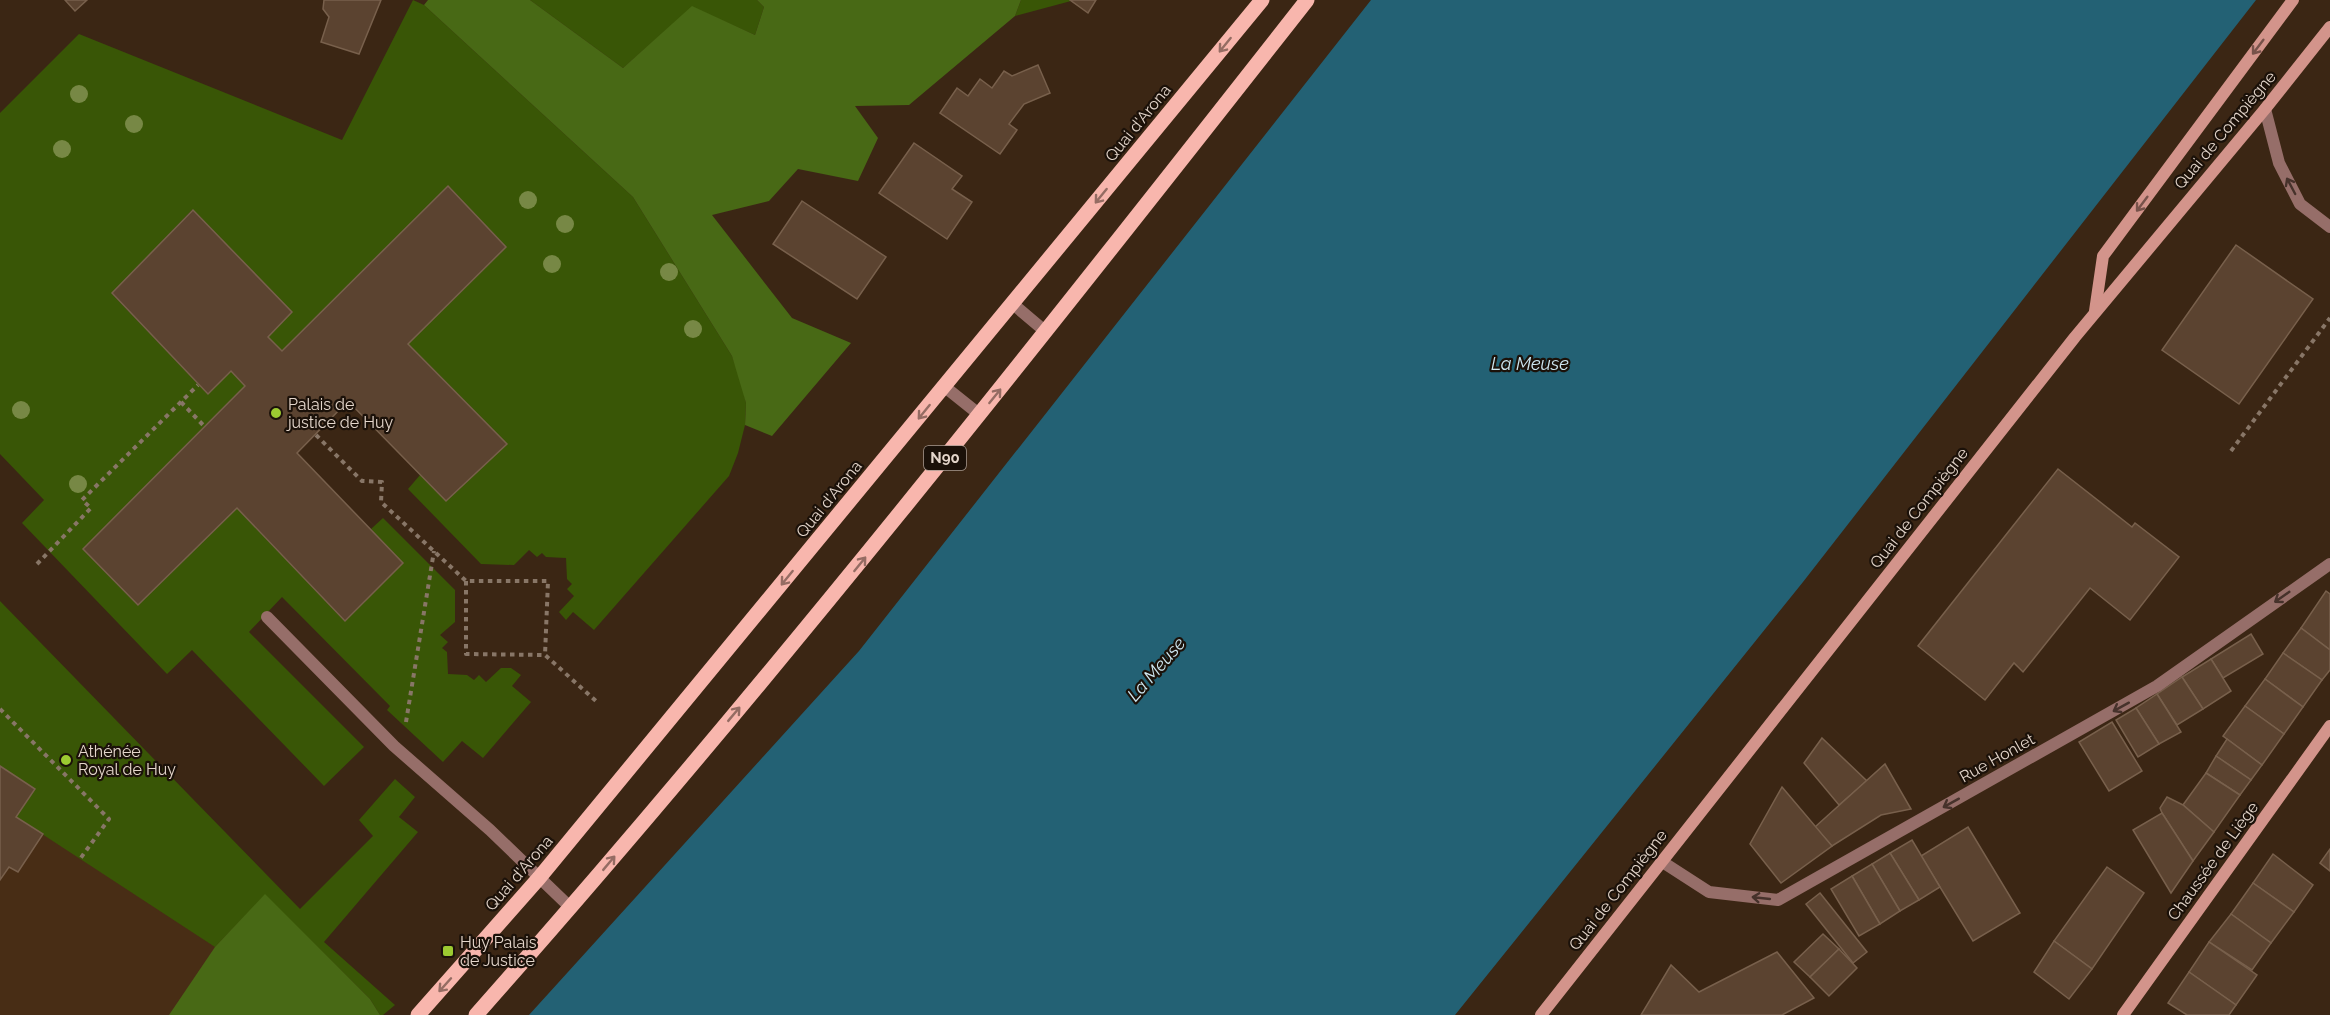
<svg xmlns="http://www.w3.org/2000/svg" width="2330" height="1015" font-family="Raleway,sans-serif">
<rect width="100%" height="100%" fill="#3b2614"/>
<polygon fill="#482d15" points="0,626 380,1015 0,1015"/>
<g fill="#395606">
<polygon points="413,0 424,5 633,197 732,356 741,381 746,403 745,425 738,453 729,476 594,630 573,612 566,620 559,612 574,596 567,589 572,584 567,579 566,558 546,557 542,553 537,557 529,550 514,565 481,564 408,489 420,475 446,500 408,344 506,247 448,186 282,351 268,337 192,210 112,294 208,394 231,371 245,386 83,549 138,605 237,508 345,621 403,563 371,529 383,518 455,590 455,622 440,635 448,642 442,648 447,652 448,674 467,675 474,680 479,675 486,682 501,668 511,668 521,675 512,686 531,702 483,758 462,741 443,762 387,710 390,706 282,597 249,632 364,747 324,786 192,650 167,674 22,523 44,500 0,454 0,113 79,34 342,140"/>
<polygon points="530,0 757,0 764,7 755,35 692,7 623,68"/>
<polygon points="1021,0 1070,0 1071,1 1015,16"/>
<polygon points="0,601 300,909 373,836 359,820 395,779 415,797 399,817 418,832 324,942 395,1005 383,1015 380,1015 370,999 265,895 215,947 16,817 35,789 0,766"/>
</g>
<g fill="#486915">
<polygon points="428,0 530,0 623,68 692,6 755,35 764,7 757,0 1021,0 1015,16 909,105 855,106 878,138 858,181 798,169 769,201 712,215 792,318 851,343 772,436 745,425 746,403 732,356 633,197 424,5"/>
<polygon points="265,894 370,999 380,1015 169,1015 215,947"/>
</g>
<polygon fill="#236174" points="1371,0 2256,0 1803,582 1455,1015 529,1015 859,651"/>
<g fill="#5b4330" stroke="#78604c" stroke-width="1.5">
<polygon points="65,0 87,0 75,11"/>
<polygon points="324,0 381,0 359,54 321,42 329,17 323,9"/>
<polygon points="1070,0 1096,0 1088,13"/>
<polygon points="1038,65 1050,93 1024,104 1009,124 1017,130 1000,154 940,113 957,88 968,96 980,79 992,88 1004,71 1012,76"/>
<polygon points="914,143 962,176 952,189 972,202 947,239 879,193"/>
<polygon points="448,186 506,247 408,344 507,444 446,501 348,401 297,453 403,563 345,621 237,508 138,605 83,549 245,386 231,371 208,394 112,293 193,210 292,312 268,337 282,351"/>
<polygon points="802,201 886,257 857,299 773,244"/>
<polygon points="2236,245 2313,299 2239,404 2162,350"/>
<polygon points="2058,469 2132,527 2135,523 2179,557 2130,620 2090,588 2023,672 2014,663 1985,700 1918,646"/>
<polygon points="2326,591 2330,594 2330,650 2301,628"/>
<polygon points="2301,628 2330,650 2330,670 2322,680 2283,653"/>
<polygon points="2251,634 2263,654 2223,678 2211,659"/>
<polygon points="2283,653 2322,680 2303,707 2265,679"/>
<polygon points="2211,659 2231,691 2203,709 2182,677"/>
<polygon points="2182,677 2203,709 2177,725 2157,694"/>
<polygon points="2265,679 2303,707 2284,734 2245,706"/>
<polygon points="2157,694 2181,732 2159,744 2136,708"/>
<polygon points="2245,706 2284,734 2262,765 2223,736"/>
<polygon points="2136,708 2159,744 2138,757 2116,720"/>
<polygon points="2112,722 2142,771 2109,791 2079,742"/>
<polygon points="1822,738 1867,781 1839,805 1804,763"/>
<polygon points="2227,739 2262,765 2251,780 2216,756"/>
<polygon points="2216,756 2251,780 2240,795 2206,773"/>
<polygon points="1885,764 1911,809 1881,815 1832,846 1815,827"/>
<polygon points="0,766 35,789 16,817 43,834 18,872 9,867 0,880"/>
<polygon points="2206,773 2240,795 2214,832 2183,805"/>
<polygon points="1782,787 1832,846 1781,883 1750,844"/>
<polygon points="2167,797 2183,805 2214,832 2193,861 2162,813 2160,808"/>
<polygon points="2162,813 2193,861 2171,893 2133,830"/>
<polygon points="1968,827 2020,913 1973,941 1921,856"/>
<polygon points="1912,840 1940,887 1919,900 1890,853"/>
<polygon points="2330,849 2330,871 2320,863"/>
<polygon points="1890,853 1919,900 1900,911 1872,864"/>
<polygon points="2273,854 2313,885 2294,912 2253,883"/>
<polygon points="1872,864 1900,911 1880,924 1852,876"/>
<polygon points="2107,867 2144,893 2092,969 2054,941"/>
<polygon points="1852,876 1880,924 1859,936 1831,889"/>
<polygon points="2253,883 2294,912 2271,943 2231,914"/>
<polygon points="1820,893 1867,952 1853,963 1806,904"/>
<polygon points="2231,914 2271,943 2252,970 2209,942"/>
<polygon points="1823,934 1839,949 1810,977 1794,962"/>
<polygon points="2054,941 2092,969 2069,999 2034,972"/>
<polygon points="2209,942 2257,975 2236,1005 2189,972"/>
<polygon points="1839,949 1857,968 1829,996 1810,977"/>
<polygon points="1777,952 1814,998 1782,1015 1641,1015 1671,965 1699,992"/>
<polygon points="2189,972 2236,1005 2229,1015 2187,1015 2168,1003"/>
</g>
<g fill="none" stroke-linecap="round" stroke-linejoin="round">
<g stroke="#887667" stroke-width="4" stroke-dasharray="4.5 4.5" stroke-linecap="butt">
<polyline points="181,402 204,426"/>
<polyline points="316,435 362,481 382,482 381,502 466,581 548,581 545,655 596,701"/>
<polyline points="2231,451 2330,318"/>
<polyline points="37,564 91,508 82,500 198,385"/>
<polyline points="466,581 466,654 545,655"/>
<polyline points="0,709 109,819 80,859"/>
<polyline points="406,722 434,551"/>
</g>
<g stroke="#966e69" stroke-width="12">
<polyline points="1013,304 1046,332"/>
<polyline points="945,387 980,415"/>
<polyline points="267,617 394,746 490,830 571,908"/>
</g>
<g stroke="#966e69" stroke-width="12">
<polyline points="2265,109 2279,163 2300,204 2330,227"/>
<polyline points="1661,861 1709,892 1778,900 2157,686 2330,564"/>
</g>
<g stroke="#d3948b" stroke-width="12">
<polyline points="2095,311 2103,256 2293,0"/>
<polyline points="1541,1015 2075,337 2265,109 2330,27"/>
<polyline points="2123,1015 2330,726"/>
</g>
<g stroke="#f8b6ad" stroke-width="15">
<polyline points="418,1015 539,878 1262,0"/>
<path d="M476,1015c290,-327 561,-671 831,-1015"/>
</g>
</g>
<g fill="#778845">
<circle cx="79" cy="94" r="9"/>
<circle cx="134" cy="124" r="9"/>
<circle cx="62" cy="149" r="9"/>
<circle cx="528" cy="200" r="9"/>
<circle cx="565" cy="224" r="9"/>
<circle cx="552" cy="264" r="9"/>
<circle cx="669" cy="272" r="9"/>
<circle cx="693" cy="329" r="9"/>
<circle cx="21" cy="410" r="9"/>
<circle cx="78" cy="484" r="9"/>
</g>
<defs><path id="oneway-shaft" d="M-6 0H5M1.5-3L5.5 0L1.5 3" fill="none" stroke-width="1.6" stroke-linecap="round" stroke-linejoin="round" transform="scale(1.5)"/></defs>
<g stroke="#956c63">
<use href="#oneway-shaft" transform="translate(1225 45) rotate(129)"/>
<use href="#oneway-shaft" transform="translate(1101 196) rotate(129)"/>
<use href="#oneway-shaft" transform="translate(995 396) rotate(-51)"/>
<use href="#oneway-shaft" transform="translate(924 412) rotate(129)"/>
<use href="#oneway-shaft" transform="translate(860 564) rotate(-51)"/>
<use href="#oneway-shaft" transform="translate(787 578) rotate(129)"/>
<use href="#oneway-shaft" transform="translate(734 714) rotate(-50)"/>
<use href="#oneway-shaft" transform="translate(609 863) rotate(-50)"/>
<use href="#oneway-shaft" transform="translate(445 985) rotate(132)"/>
</g>
<g stroke="#77524a">
<use href="#oneway-shaft" transform="translate(2258 47) rotate(127)"/>
<use href="#oneway-shaft" transform="translate(2142 204) rotate(127)"/>
</g>
<g stroke="#46322b">
<use href="#oneway-shaft" transform="translate(2291 186) rotate(-118)"/>
<use href="#oneway-shaft" transform="translate(2282 597) rotate(145)"/>
<use href="#oneway-shaft" transform="translate(2121 707) rotate(151)"/>
<use href="#oneway-shaft" transform="translate(1951 803) rotate(151)"/>
<use href="#oneway-shaft" transform="translate(1761 898) rotate(-174)"/>
</g>
<g fill="#9cca31" stroke="#1b1109" stroke-width="2">
<circle cx="276" cy="413" r="6"/>
<circle cx="66" cy="760" r="6"/>
<rect x="442" y="945" width="12" height="12" rx="3"/>
</g>
<g text-anchor="middle" dominant-baseline="central" stroke-width="4.5" stroke-linejoin="round" paint-order="stroke">
<rect fill="#1b1109" stroke="#a89b91" stroke-width="1.5" x="924" y="446" width="42" height="24" rx="4.5"/>
<g font-size="15" font-weight="bold" fill="#e4d6cb">
<text x="945" y="458">N90</text>
</g>
<g font-size="16" fill="#e4d6cb" stroke="#1b1109">
<text transform="translate(1138 123) rotate(-51)">Quai d'Arona</text>
<text transform="translate(2225 130) rotate(-50)">Quai de Compiègne</text>
<text transform="translate(829 499) rotate(-51)">Quai d'Arona</text>
<text transform="translate(1919 508) rotate(-52)">Quai de Compiègne</text>
<text transform="translate(1997 758) rotate(-29)">Rue Honlet</text>
<text transform="translate(2213 861) rotate(-54)">Chaussée de Liège</text>
<text transform="translate(519 873) rotate(-49)">Quai d'Arona</text>
<text transform="translate(1618 890) rotate(-52)">Quai de Compiègne</text>
</g>
<g font-size="16" fill="#e4d6cb" stroke="#1b1109" text-anchor="start">
<text x="288" y="404">Palais de<tspan x="288" dy="18">justice de Huy</tspan></text>
<text x="78" y="751">Athénée<tspan x="78" dy="18">Royal de Huy</tspan></text>
<text x="460" y="942">Huy Palais<tspan x="460" dy="18">de Justice</tspan></text>
</g>
<g font-size="18" font-style="italic" fill="#cfe8f2" stroke="#1b1109">
<text x="1530" y="363">La Meuse</text>
<text transform="translate(1156 669) rotate(-49)">La Meuse</text>
</g>
</g>
</svg>
